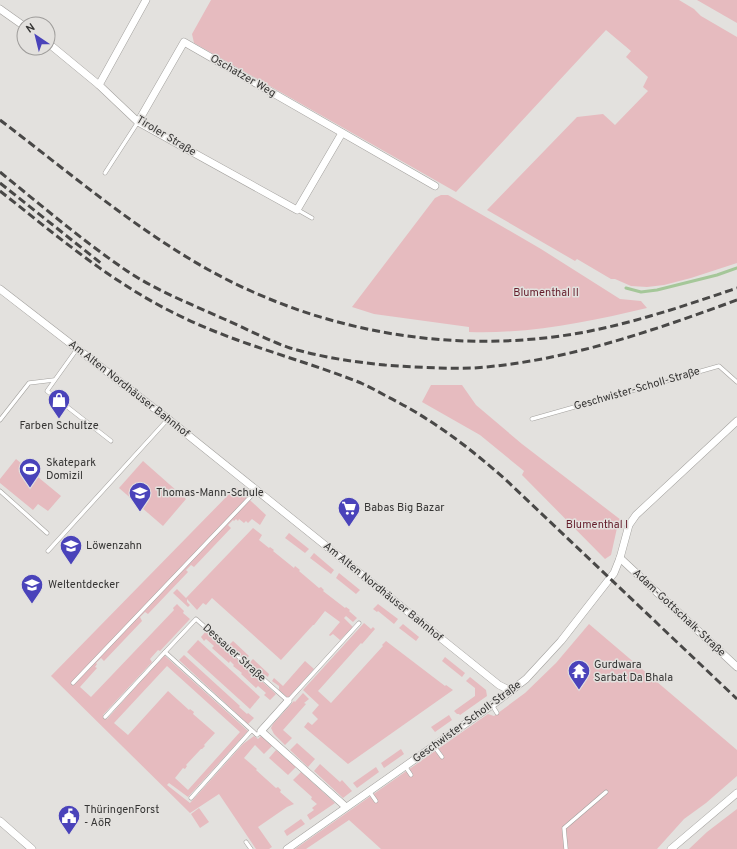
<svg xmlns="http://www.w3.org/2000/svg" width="737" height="849" font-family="Overpass,sans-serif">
<rect width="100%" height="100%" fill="#e3e1de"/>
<g fill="#e6bbbf" fill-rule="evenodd">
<polygon points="211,0 679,0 694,9 701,16 737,37 737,263 691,278 664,285 647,287 631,286 615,279 611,279 577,259 575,261 487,210 577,117 603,114 615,125 648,91 643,87 648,77 626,57 631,51 606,30 456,192 194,43 192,34"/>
<polygon points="697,0 737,0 737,23"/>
<path d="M441,195h7l93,54 79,50 21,2 6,7c-59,14 -117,26 -178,24v-5l-95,-13 -22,-7 83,-109z"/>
<polygon points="431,385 462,385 476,405 522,444 621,520 617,528 611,555 605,559 522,475 524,471 480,435 422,402"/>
<polygon points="16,459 61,496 48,511 38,504 33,510 0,483 0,479"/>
<polygon points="143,461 186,499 163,526 119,488"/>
<path d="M236,487l30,28 -6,10 -8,-6 -4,4 -2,-2 -2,2 -5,-4 -1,2 -2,-2 -2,2 -1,-1 -5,5 3,3 -37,39 -3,-2 -5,5 2,2 -40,42 -3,-2 -5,5 2,4 -38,40 -3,-3 -5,5 1,1 -2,3 2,1 -17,19 11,10 83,-87 -1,-2 4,-4 7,7 -1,2 7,6 -30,32 -2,-1 -8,9 2,3 -49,53 4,4 57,-64 84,76 -60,66 -19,-14 -2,2 23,18 53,-59 11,-8 4,3 3,-3 11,10 -8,8 -9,-9 -11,13 13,11 -1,1 20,18 2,-1 3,3 -1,2 14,12 -7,3 -29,20 14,20 -3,2h-13l-37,-55 -29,19 -139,-137zM167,666l73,66 -52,58 -13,-12 8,-10 2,1 2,-3 -1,-1 15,-16h1l3,-3 -1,-1 11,-12 -22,-19 1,-2 -4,-3 -1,1 -21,-19 -40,44 -14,-12z"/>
<polygon points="253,528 262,535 259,540 269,548 270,547 274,550 273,551 294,568 295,566 300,570 299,571 319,588 321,587 324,590 323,591 345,608 346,607 350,610 349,611 357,618 353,622 346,616 344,618 353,627 340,640 333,634 330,636 329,635 340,622 325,611 314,625 313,625 281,660 212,598 206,605 203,603 197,610 187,599 187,602 190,605 188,607 173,593 177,589 186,598"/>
<polygon points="289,533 309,549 305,553 285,538"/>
<polygon points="314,553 334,570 331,574 310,558"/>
<polygon points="339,573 360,590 356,594 336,578"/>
<polygon points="378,604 398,619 394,624 378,611 377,612 373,609"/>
<polygon points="364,623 371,629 373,627 375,629 362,644 361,643 318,691 331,703 383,646 382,645 386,641 445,686 446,685 453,690 348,764 304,727 308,722 312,725 318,719 312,713 319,705 303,690"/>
<polygon points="403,624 419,637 416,641 399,628"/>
<polygon points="589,624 737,750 737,776 706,803 684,819 657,849 381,849 349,820 306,849 295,849 488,714 494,716 525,693 556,663"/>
<polygon points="206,631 276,694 270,700 264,695 266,693 258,686 256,688 241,674 242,673 233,666 234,665 230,661 229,663 212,648 214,646 206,639 204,641 201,637"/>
<polygon points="198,640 260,697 250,709 187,652"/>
<polygon points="233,641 249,656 247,658 244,656 243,658 229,645"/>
<polygon points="184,655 240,706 239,707 247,714 248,713 254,718 248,724 179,660"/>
<polygon points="445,657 465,673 462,677 442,661"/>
<polygon points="253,659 269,674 268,677 265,675 263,676 249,663"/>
<polygon points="305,661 314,669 288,698 279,690 279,686 272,681 274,678 283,686"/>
<polygon points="470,677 486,690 487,696 460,715 459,714 457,714 454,711 475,696 475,688 466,681"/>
<polygon points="303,693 309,699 304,703 306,704 283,730 292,738 285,745 274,734 271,728 273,724 294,701 295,702"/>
<polygon points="449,715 452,720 435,732 431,727"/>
<polygon points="297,743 315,759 308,767 290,750"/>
<polygon points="401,749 404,754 384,768 381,763"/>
<polygon points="276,750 296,767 288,775 269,758"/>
<polygon points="320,764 340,782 342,780 352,791 343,798 314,771"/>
<polygon points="376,767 379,772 357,788 353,783"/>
<polygon points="301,772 335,803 310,820 307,815 314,810 312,808 317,804 311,799 312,797 293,780"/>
<polygon points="199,808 209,822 200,828 191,814"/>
<polygon points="737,809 737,849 689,849 707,832"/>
<polygon points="301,819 305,824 287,836 284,831"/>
</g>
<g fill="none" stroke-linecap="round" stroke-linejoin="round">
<polyline stroke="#a5c799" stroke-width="3" points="626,288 641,292 657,290 717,275 737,268"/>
<g stroke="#a3a19e" stroke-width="4.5">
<g id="service">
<polyline points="105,173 138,122"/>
<polyline points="298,210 312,218"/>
<polyline points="77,349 47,391 111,441"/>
<polyline points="532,419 719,366 737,382"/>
<polyline points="0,420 29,383 54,380"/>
<polyline points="0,491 47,533"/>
<polyline points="48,551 168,419"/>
<polyline points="73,683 256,491"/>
<polyline points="492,705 497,713"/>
<polyline points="105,717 165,652"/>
<polyline points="261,731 257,735 165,652 196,619 288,701 359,623"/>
<polyline points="434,746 442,757"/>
<polyline points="405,766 411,775"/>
<polyline points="369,791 376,801"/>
<polyline points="191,798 251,731"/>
<polyline points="246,842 251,849"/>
<polyline points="566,849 564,828 606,792"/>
</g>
</g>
<g stroke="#a3a19e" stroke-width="8">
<g id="minor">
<polyline points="0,9 24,26"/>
<polyline points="48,43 99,85 138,122 297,210 342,133"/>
<polyline points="99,85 146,0"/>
<polyline points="138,122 184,42 435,186"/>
<polyline points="0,289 168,419 499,685 511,691"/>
<polyline points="620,558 737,667"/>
<polyline points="288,701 261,731 346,807"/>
<polyline points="0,821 32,849"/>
<polyline points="287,849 495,703 526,679 561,641 614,573 620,558 629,525 636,515 737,421"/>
<polyline points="671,849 737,793"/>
</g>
</g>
<use href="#service" stroke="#fff" stroke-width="3.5"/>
<use href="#minor" stroke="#fff" stroke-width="7"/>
<g stroke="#494847" stroke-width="3" stroke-dasharray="8 4" stroke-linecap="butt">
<path d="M0,120c66,50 134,108 207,149 115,64 249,87 378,63 52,-10 102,-27 152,-44"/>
<path d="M0,172c42,34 83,69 127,99 30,20 64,33 97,48 21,9 45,22 66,29 31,9 63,14 95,17 29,2 59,4 88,3 91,-6 179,-37 264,-68"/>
<polyline points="0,183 102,264"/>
<path d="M0,191c57,45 112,92 178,124 58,29 123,44 183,68 9,4 18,9 27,14 44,22 82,51 118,83l231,219"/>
</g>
</g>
<defs>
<g id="shop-pin" transform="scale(1.15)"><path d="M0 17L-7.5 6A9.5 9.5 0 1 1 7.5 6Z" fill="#4a43ba" stroke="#e3e1de"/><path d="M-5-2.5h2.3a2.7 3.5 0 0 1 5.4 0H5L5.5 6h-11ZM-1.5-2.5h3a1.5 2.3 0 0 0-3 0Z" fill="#fff"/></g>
<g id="stadium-pin" transform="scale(1.15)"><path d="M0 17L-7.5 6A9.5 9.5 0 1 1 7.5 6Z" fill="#4a43ba" stroke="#e3e1de"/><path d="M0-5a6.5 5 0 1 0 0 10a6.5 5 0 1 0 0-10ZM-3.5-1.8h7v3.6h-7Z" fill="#fff"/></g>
<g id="school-pin" transform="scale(1.15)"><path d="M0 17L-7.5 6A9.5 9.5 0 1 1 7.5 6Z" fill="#4a43ba" stroke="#e3e1de"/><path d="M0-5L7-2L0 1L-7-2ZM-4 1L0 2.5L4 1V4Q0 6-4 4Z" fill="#fff"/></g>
<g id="supermarket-pin" transform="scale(1.15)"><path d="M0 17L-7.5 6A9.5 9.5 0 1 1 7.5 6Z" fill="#4a43ba" stroke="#e3e1de"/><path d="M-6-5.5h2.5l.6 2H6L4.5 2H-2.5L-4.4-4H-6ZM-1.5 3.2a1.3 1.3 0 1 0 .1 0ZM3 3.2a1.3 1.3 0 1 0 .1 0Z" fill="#fff"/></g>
<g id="temple-pin" transform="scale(1.15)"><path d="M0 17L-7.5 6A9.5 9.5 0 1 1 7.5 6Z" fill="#4a43ba" stroke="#e3e1de"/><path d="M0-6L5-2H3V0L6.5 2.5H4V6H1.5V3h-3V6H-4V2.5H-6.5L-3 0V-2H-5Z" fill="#fff"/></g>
<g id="civic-pin" transform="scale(1.15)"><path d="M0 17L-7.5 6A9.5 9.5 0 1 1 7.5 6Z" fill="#4a43ba" stroke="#e3e1de"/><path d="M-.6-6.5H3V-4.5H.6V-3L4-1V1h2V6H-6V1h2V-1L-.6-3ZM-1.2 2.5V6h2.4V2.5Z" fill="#fff"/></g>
</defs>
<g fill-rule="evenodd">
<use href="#shop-pin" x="59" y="400"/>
<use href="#stadium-pin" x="30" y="469"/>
<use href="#school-pin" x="140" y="493"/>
<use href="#supermarket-pin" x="349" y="508"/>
<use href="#school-pin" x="71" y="546"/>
<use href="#school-pin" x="32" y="585"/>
<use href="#temple-pin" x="579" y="671"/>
<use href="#civic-pin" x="69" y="816"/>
</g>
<g text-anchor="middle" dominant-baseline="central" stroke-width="3" stroke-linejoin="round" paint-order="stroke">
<g font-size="11" fill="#363534" stroke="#e3e1de">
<text transform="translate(243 76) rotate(30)">Oschatzer Weg</text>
<text transform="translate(166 136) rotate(31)">Tiroler Straße</text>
<text transform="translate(129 389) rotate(38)">Am Alten Nordhäuser Bahnhof</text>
<text transform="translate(637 389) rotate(-16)">Geschwister-Scholl-Straße</text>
<text transform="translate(383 592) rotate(39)">Am Alten Nordhäuser Bahnhof</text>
<text transform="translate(679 613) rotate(43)">Adam-Gottschalk-Straße</text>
<text transform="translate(234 653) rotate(42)">Dessauer Straße</text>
<text transform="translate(467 722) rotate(-36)">Geschwister-Scholl-Straße</text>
</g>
<g font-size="11" fill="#651e2c" stroke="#e3e1de">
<text x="546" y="293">Blumenthal II</text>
<text x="597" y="525">Blumenthal I</text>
</g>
<g font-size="11" fill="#363534" stroke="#e3e1de" text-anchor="start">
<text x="59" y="426" text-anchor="middle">Farben Schultze</text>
<text x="46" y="463">Skatepark<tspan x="46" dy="13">Domizil</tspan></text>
<text x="156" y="493">Thomas-Mann-Schule</text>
<text x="364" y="508">Babas Big Bazar</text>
<text x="86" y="546">Löwenzahn</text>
<text x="48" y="585">Weltentdecker</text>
<text x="594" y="665">Gurdwara<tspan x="594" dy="13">Sarbat Da Bhala</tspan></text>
<text x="84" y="810">ThüringenForst<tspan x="84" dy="13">- AöR</tspan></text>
</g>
</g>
<g transform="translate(36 36) rotate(325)"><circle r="19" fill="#e3e1de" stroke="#9e9c9a"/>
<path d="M0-3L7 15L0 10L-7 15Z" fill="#4a43ba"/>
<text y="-6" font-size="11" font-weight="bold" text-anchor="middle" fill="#363534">N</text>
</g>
</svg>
